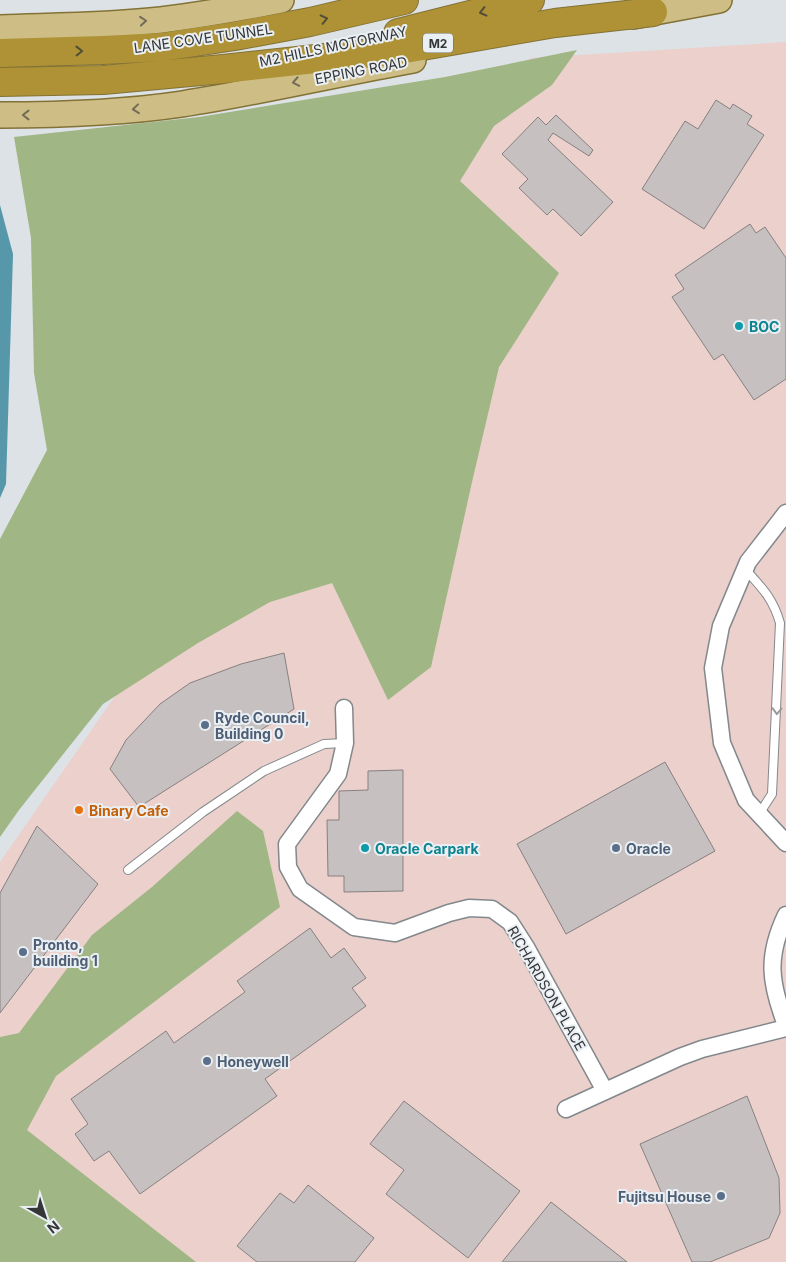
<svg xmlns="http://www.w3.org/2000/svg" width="786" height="1262" font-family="Inter,sans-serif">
<rect width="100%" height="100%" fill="#dde2e6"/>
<polygon fill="#ebd0cc" points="786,42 786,1262 115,1262 0,1175 0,862 228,533 307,302 531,58"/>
<g fill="#a0b684">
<polygon points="577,50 552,85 494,126 460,181 559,273 499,367 472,482 431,667 388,700 332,583 270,602 198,643 103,704 19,810 0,837 0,539 47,450 34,373 31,238 14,137 199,117 445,77"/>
<polygon points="237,811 263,831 280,907 56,1076 27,1130 196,1262 0,1262 0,1037 19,1033 92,935 152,887"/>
</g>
<polygon fill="#5698aa" points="0,205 13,254 6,484 0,498"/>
<g fill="#c7c0c0" stroke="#878080">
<polygon points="716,100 730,109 733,104 752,116 747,124 764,135 704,229 642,189 685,121 698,129"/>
<polygon points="556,115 593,150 589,156 553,133 548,140 613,202 581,236 553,209 547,215 519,188 528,179 502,154 538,117 546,125"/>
<polygon points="750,224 756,233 765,227 786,258 786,379 754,400 723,354 714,360 672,297 684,289 675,275"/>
<polygon points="284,653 294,709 139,807 110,769 126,740 160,704 190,683 241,664"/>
<polygon points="665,762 715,851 566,934 517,844"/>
<polygon points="403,770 403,891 344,892 344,876 328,876 327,820 339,820 339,791 368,790 368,771"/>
<polygon points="37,826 98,884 0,1013 0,893"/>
<polygon points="310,928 331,958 344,948 366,978 352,988 366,1006 265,1079 277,1096 140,1194 109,1151 94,1161 75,1134 88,1124 71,1099 166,1031 174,1043 245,992 237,981"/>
<polygon points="747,1096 779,1178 780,1213 769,1238 710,1262 692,1262 640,1144"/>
<polygon points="404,1101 520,1191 468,1258 386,1194 404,1170 370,1144"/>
<polygon points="308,1185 374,1238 355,1262 257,1262 237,1246 280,1193 294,1203"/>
<polygon points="551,1202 627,1262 502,1262"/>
</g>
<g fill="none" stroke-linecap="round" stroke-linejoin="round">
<g stroke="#83888c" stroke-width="10">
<g id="service">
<path d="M745,569c17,19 28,29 35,54l-8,171 -13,20"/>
<polyline points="128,870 203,812 264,771 324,744 345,743"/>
</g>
</g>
<g stroke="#83888c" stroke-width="19">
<g id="minor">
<polyline points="786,513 748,562 721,626 713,668 722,743 746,800 786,843"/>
<polyline points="344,708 345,743 338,774 287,844 288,867 300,889 354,927 395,933 449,913 469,908 492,909 510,922 526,947 605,1091"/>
<path d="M786,915c-20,42 -16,68 0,110"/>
<polyline points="566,1109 680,1057 702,1049 786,1028"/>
</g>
</g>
<g stroke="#837236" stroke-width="28">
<g id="primary">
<polyline points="633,16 719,0"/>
<path d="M0,28c54,-2 107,-2 161,-8 40,-5 80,-12 120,-20"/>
<path d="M0,115c60,0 122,-2 182,-11 77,-12 154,-30 231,-44"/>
</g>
</g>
<g stroke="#837236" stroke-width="30">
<g id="motorway">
<polyline points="398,33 530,0"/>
<polyline points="0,53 103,50 162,47 235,36 310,22 404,0"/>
<polyline points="0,82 103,80 223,69 399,50 555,23 653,12"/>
</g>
</g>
<use href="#service" stroke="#fff" stroke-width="8"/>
<use href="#minor" stroke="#fff" stroke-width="16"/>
<use href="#primary" stroke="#cebe86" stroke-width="25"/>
<use href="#motorway" stroke="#ae9235" stroke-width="28"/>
</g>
<defs><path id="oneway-chevron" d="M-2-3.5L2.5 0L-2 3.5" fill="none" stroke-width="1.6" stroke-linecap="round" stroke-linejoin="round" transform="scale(1.25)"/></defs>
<g stroke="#524d37">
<use href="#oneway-chevron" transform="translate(483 12) rotate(166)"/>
<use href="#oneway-chevron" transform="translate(324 19) rotate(-13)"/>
<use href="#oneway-chevron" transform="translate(79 51) rotate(-1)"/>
</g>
<g stroke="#726c57">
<use href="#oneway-chevron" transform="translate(143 21) rotate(-5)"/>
<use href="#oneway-chevron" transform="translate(296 82) rotate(169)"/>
<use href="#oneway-chevron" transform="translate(136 109) rotate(174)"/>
<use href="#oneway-chevron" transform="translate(26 115) rotate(180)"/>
</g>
<use stroke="#9a9a9c" href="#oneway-chevron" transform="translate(777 711) rotate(92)"/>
<g fill="#0f9aa8" stroke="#eaeff3" stroke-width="2">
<circle cx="739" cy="326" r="5"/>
<circle cx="365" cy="848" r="5"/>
</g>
<g fill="#5c6f8a" stroke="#eaeff3" stroke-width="2">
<circle cx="205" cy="725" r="5"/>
<circle cx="616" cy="848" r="5"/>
<circle cx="23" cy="952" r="5"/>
<circle cx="207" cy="1061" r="5"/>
<circle cx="721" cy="1196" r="5"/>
</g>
<circle fill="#e8710a" stroke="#eaeff3" stroke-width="2" cx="79" cy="810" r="5"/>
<g text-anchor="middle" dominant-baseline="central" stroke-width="4" stroke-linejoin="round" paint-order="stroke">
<rect fill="#eaeff3" stroke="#6b6e70" stroke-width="1" x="423" y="33.5" width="30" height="19" rx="4"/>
<g font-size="12" font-weight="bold" fill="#343638">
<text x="438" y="43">M2</text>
</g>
<g font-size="14" fill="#343638" stroke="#eaeff3">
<text transform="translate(203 38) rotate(-8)">LANE COVE TUNNEL</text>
<text transform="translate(333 46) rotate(-12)">M2 HILLS MOTORWAY</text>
<text transform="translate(361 70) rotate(-11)">EPPING ROAD</text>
<text transform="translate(547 988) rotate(60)">RICHARDSON PLACE</text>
</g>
<g font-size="14" font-weight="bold" fill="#0d838f" stroke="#eaeff3" text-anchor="start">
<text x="749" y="326">BOC</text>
<text x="375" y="848">Oracle Carpark</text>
</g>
<g font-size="14" font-weight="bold" fill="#4e5e75" stroke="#eaeff3" text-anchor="start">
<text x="215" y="717">Ryde Council,<tspan x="215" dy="16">Building 0</tspan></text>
<text x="626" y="848">Oracle</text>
<text x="33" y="944">Pronto,<tspan x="33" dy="16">building 1</tspan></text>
<text x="217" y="1061">Honeywell</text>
<text x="711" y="1196" text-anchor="end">Fujitsu House</text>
</g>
<g font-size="14" font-weight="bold" fill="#c56008" stroke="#eaeff3" text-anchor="start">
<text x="89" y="810">Binary Cafe</text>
</g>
</g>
<g transform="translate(45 1217) rotate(141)" stroke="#eaeff3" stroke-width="4" paint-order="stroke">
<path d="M0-4L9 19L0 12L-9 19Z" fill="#343638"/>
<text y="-8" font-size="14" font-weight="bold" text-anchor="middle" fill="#343638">N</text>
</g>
</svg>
